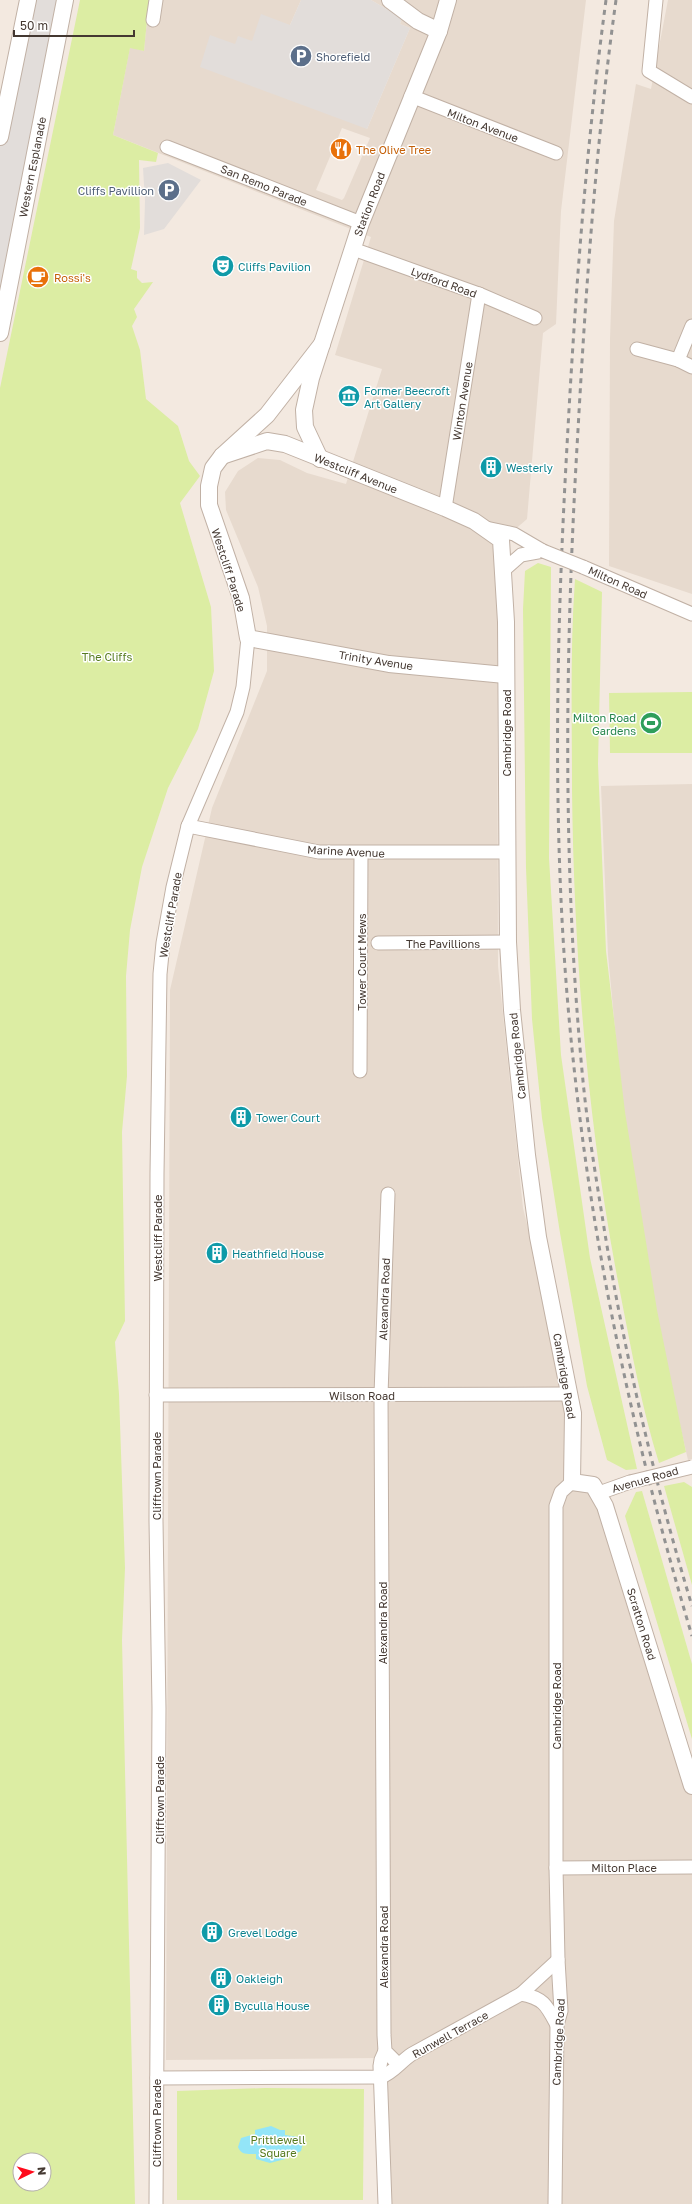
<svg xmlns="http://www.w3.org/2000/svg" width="692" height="2204" font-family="'Golos Text',sans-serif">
<rect width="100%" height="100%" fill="#f3e9e0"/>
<g fill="#e7dace" fill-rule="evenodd">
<path d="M149,0h152l-11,25 77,104 43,-101 -10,-4 2,-6 -31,-18h215l-25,211 -5,113 -13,9 -16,186 -30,26 1,421 25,242 50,205 -1,68 21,4 99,301v418h-313l-1,-146 -212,2 4,-1070 42,-182 55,-137v-45l-9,-39 -32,-77 -1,-18 13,-21 20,-13 22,2 27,13 39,11 36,-115 -47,-14 36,-118 -258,-102 17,-88 14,4zM342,128l28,10 -26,60 -2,2 -26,-10z"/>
<polygon points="668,0 692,0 692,594 609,566 610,339 614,221 636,84 651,89"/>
<polygon points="692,784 692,1459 688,1460 646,1278 624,1125 608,955 601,786"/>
</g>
<g fill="#dceda3" fill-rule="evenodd">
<path d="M80,0h69l-5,51 -14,-3 -17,87 45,18 -2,9 -17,-2 1,68 -9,41 6,2v7l5,5 11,-1 -19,27 3,8 -5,9 8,24 6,49 32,27 11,35 11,15 -20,27 31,104 3,64 -16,58 -30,59 -26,79 -12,63 -4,46 1,100 -5,56 3,189 -10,21 4,52 6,174 -3,72 13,564h-135v-1816zM20,2160h24v24h-24z"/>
<polygon points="538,563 551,567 549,858 561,1055 590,1258 637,1469 626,1470 607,1460 587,1386 560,1233 542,1118 532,1019 526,868 523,609 525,571"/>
<path d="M575,579l27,13 -4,172 8,187 19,161 32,198 29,142 -27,11c-17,-54 -27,-110 -38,-166 -33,-167 -47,-337 -49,-507 0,-70 -2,-141 3,-211z"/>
<polygon points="692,692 692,753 610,753 609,693"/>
<polygon points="684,1482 692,1487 692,1585 664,1486"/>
<polygon points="642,1491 692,1664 692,1739 625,1516 636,1492"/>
<polygon points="265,2088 364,2089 363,2200 177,2200 177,2091"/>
</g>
<g fill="#e2ddda">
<polygon points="28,0 65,0 0,333 0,137"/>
<polygon points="301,0 371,0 402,18 400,24 410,28 367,129 200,67 210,35 235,44 238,36 252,41 261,14 290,25"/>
<polygon points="168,163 201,180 164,229 144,235 145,201 143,168"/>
</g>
<path fill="#93e5f8" d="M271,2126l9,4h5v5l14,2 4,6 -2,8 -8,4h-8v4l-15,4 -14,-4v-5c-9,0 -15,1 -18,-7l3,-9 14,-4v-4z"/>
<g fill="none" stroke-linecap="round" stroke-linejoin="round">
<g stroke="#c1b1a5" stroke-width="15">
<g id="minor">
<polyline points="656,0 649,71 692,97"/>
<polyline points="153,20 156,0"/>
<polyline points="411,96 556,153"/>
<polyline points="167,147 361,223"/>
<polyline points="353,249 479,294 535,318"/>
<polyline points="637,349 678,360 692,367"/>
<polyline points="678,360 692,326"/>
<polyline points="445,508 479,294"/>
<polyline points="486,528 514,534 543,551"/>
<polyline points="583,567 692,614"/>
<polyline points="504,570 521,555 543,551"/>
<polyline points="188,826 319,852 507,852"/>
<polyline points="378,943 508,942"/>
<polyline points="360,1071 361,853"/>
<polyline points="388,1194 381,1395 384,2035 385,2051 398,2064"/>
<polyline points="156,1395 568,1394"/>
<polyline points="599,1493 630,1482"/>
<polyline points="556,1868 692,1867"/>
<path d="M521,1994c23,4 26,12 36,31"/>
<path d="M157,2078l224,-1c12,-4 20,-16 31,-23l109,-60 37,-34"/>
<polyline points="156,2204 159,1708 156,1521 157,1174 160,974 163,943 173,887 188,826 237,712 243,687 248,638"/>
<polyline points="385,2204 380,2066 381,2060 385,2051"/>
<polyline points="555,2204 557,2025 561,2011 558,1960 556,1868 556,1506 561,1492 572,1482"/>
</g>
</g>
<g stroke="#c1b1a5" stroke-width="18">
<g id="tertiary">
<polyline points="390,0 418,21 439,31"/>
<polyline points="0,137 28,0"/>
<polyline points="0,333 65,0"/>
<polyline points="322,344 267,415 222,456 213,468 209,486 209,505 241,598 248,638 389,664 505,675"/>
<polyline points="222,456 267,441 285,444 445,508 474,521 501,540 506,622 508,942 512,1010 527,1155 538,1237 573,1413 572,1482 593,1485 605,1506 692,1786"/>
<polyline points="320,459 305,427 304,410 311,378 361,223 439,31 448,0"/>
</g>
</g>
<use href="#minor" stroke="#fff" stroke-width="13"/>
<use href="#tertiary" stroke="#fff" stroke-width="16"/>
<g stroke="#929292" stroke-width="3" stroke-dasharray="5 5" stroke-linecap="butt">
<path d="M606,0c-20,148 -31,297 -39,446 -12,213 -16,427 9,639 21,187 62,370 116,551"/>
<path d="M616,0c-20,143 -30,286 -38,430 -13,217 -16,434 5,651 5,51 14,102 22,153 21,126 50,250 87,372"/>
</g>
<g stroke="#c1b1a5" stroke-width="15" stroke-linecap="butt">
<g id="minor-bridge">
<polyline points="543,551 583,567"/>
<polyline points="630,1482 692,1467"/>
</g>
</g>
<use href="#minor-bridge" stroke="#fff" stroke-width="13"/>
</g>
<defs>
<g id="parking-disc" transform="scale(1.15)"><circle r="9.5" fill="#5c6f8a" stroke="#fff"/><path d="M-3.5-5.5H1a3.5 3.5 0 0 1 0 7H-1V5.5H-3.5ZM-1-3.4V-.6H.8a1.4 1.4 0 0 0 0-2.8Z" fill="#fff"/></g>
<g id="restaurant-disc" transform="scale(1.15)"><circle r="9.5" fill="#e8710a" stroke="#fff"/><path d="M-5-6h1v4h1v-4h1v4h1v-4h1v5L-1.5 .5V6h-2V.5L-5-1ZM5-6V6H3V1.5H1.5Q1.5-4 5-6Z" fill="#fff"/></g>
<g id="theatre-disc" transform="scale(1.15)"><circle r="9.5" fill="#0f9aa8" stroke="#fff"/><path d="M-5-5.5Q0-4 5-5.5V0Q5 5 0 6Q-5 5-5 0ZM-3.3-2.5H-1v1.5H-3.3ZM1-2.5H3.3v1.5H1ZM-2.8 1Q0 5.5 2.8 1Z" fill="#fff"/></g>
<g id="cafe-disc" transform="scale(1.15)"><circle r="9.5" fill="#e8710a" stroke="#fff"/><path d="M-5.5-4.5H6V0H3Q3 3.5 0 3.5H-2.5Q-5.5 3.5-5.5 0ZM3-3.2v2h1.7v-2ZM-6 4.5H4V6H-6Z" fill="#fff"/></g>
<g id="museum-disc" transform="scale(1.15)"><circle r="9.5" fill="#0f9aa8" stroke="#fff"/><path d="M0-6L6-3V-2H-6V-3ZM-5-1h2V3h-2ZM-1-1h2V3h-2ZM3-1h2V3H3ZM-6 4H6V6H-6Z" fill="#fff"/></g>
<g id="building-disc" transform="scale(1.15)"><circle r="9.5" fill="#0f9aa8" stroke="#fff"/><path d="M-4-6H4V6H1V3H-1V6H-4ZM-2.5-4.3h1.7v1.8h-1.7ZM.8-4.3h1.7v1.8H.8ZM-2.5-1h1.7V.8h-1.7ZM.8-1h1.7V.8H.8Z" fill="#fff"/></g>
<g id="stadium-disc" transform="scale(1.15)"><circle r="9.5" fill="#2e9e5b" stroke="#fff"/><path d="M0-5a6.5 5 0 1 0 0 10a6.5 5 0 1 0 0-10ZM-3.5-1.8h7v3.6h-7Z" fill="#fff"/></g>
</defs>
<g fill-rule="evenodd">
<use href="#parking-disc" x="301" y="56"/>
<use href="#restaurant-disc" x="341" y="149"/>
<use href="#parking-disc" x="169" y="190"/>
<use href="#theatre-disc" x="223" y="266"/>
<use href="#cafe-disc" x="38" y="277"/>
<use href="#museum-disc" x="349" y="396"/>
<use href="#building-disc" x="491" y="467"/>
<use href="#stadium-disc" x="651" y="723"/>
<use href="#building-disc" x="241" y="1117"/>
<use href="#building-disc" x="217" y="1253"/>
<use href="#building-disc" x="212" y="1932"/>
<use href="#building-disc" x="221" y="1978"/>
<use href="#building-disc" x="219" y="2005"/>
</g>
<g text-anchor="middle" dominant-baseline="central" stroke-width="3" stroke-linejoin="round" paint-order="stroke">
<g font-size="11" fill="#4e5e75" stroke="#fff" text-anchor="start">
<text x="316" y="56">Shorefield</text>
<text x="154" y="190" text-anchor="end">Cliffs Pavillion</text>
</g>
<g font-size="11" fill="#443831" stroke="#fff">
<text transform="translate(483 125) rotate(21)">Milton Avenue</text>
<text transform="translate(32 167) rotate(-79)">Western Esplanade</text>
<text transform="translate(264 185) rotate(22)">San Remo Parade</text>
<text transform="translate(369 204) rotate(-69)">Station Road</text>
<text transform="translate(444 282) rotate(20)">Lydford Road</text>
<text transform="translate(462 401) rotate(-81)">Winton Avenue</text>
<text transform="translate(356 473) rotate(22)">Westcliff Avenue</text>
<text transform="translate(229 570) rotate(72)">Westcliff Parade</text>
<text transform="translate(618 582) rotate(24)">Milton Road</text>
<text transform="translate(376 660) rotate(9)">Trinity Avenue</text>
<text transform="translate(506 733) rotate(-90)">Cambridge Road</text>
<text transform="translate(346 851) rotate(3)">Marine Avenue</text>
<text transform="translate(170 915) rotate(-80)">Westcliff Parade</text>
<text x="443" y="943">The Pavillions</text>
<text transform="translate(361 962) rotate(-90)">Tower Court Mews</text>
<text transform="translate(517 1056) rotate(-96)">Cambridge Road</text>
<text transform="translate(157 1238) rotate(-90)">Westcliff Parade</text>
<text transform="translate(384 1299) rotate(-88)">Alexandra Road</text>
<text transform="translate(565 1376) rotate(80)">Cambridge Road</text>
<text x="362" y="1395">Wilson Road</text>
<text transform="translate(156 1476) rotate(-90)">Clifftown Parade</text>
<text transform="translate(645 1479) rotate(-16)">Avenue Road</text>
<text transform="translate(382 1623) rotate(-90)">Alexandra Road</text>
<text transform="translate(642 1624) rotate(73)">Scratton Road</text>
<text transform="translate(556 1706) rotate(-90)">Cambridge Road</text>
<text transform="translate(159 1800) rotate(-90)">Clifftown Parade</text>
<text x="624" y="1867">Milton Place</text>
<text transform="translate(383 1947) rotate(-90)">Alexandra Road</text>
<text transform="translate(450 2034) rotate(-29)">Runwell Terrace</text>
<text transform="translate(558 2042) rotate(-87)">Cambridge Road</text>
<text transform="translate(156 2123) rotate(-90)">Clifftown Parade</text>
</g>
<g font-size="11" fill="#c56008" stroke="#fff" text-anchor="start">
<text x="356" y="149">The Olive Tree</text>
<text x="54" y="277">Rossi's</text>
</g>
<g font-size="11" fill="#0d838f" stroke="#fff" text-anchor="start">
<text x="238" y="266">Cliffs Pavilion</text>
<text x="364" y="390">Former Beecroft<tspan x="364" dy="13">Art Gallery</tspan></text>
<text x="506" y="467">Westerly</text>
<text x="256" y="1117">Tower Court</text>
<text x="232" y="1253">Heathfield House</text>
<text x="228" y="1932">Grevel Lodge</text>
<text x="236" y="1978">Oakleigh</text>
<text x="234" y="2005">Byculla House</text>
</g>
<g font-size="11" fill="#567b1f" stroke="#fff">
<text x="107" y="656">The Cliffs</text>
<text x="278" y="2139">Prittlewell<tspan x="278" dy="13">Square</tspan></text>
</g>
<g font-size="11" fill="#27864d" stroke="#fff" text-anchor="end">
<text x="636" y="717">Milton Road<tspan x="636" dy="13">Gardens</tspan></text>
</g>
</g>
<g transform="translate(32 2172) rotate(85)"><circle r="19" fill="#ffffff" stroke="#b4afad"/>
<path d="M0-3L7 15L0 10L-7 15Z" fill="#ff0b1c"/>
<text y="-6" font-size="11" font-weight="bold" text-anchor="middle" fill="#443831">N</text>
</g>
<path d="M14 30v6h120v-6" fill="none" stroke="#443831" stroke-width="2"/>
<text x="20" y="30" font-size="12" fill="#443831" stroke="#ffffff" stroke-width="3" paint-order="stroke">50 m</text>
</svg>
